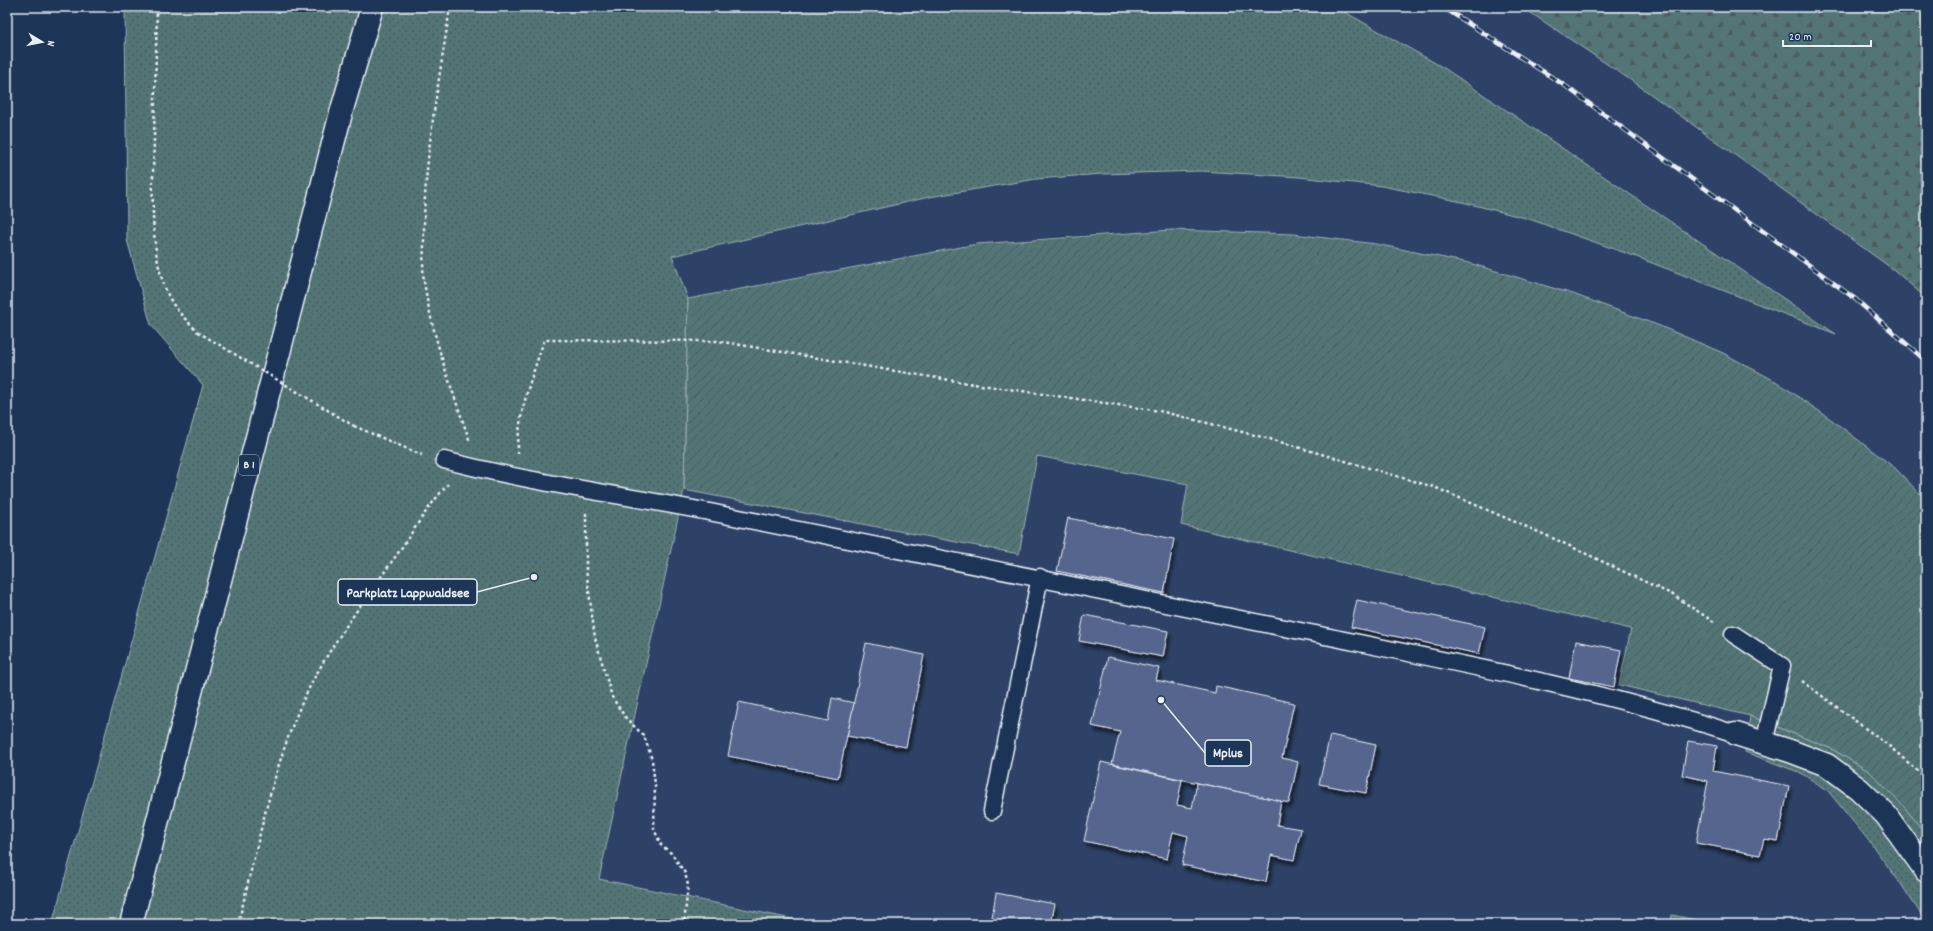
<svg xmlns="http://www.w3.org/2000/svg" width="1933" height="931" font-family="Dekko,sans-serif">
<defs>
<pattern id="grass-dots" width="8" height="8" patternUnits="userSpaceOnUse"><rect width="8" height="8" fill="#537474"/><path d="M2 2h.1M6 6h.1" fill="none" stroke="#4c5c5d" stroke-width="1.8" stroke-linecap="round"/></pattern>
<pattern id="forest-firs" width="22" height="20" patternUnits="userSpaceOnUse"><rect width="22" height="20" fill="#537474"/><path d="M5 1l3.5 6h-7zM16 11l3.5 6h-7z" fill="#4c5c5d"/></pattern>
<pattern id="garden-furrows" width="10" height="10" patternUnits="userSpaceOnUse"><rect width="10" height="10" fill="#537474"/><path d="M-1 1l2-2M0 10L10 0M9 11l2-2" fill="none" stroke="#4c5c5d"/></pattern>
<filter id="shadow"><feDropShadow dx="2.5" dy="4.5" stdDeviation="2" flood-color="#0009"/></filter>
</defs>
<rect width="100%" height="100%" fill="#1d3557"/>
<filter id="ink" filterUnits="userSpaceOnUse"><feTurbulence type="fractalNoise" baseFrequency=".025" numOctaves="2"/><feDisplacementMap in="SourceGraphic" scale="8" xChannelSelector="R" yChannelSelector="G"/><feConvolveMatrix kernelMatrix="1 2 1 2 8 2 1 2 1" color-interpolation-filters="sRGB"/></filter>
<g filter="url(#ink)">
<g fill="#2e4367">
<polygon points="1336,7 1522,7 1638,85 1894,270 1926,298 1926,500 1895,468 1832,420 1660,326 1573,294 1469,263 1376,244 1293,234 1172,230 1062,236 977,244 688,299 672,256 929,197 1036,179 1102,174 1201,171 1299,177 1382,186 1462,202 1529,219 1634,256 1834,332 1444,68"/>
<polygon points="1037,456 1188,484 1181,525 1631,629 1620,685 1750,716 1745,752 1801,773 1828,791 1901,884 1926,924 1715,924 1673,915 1671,924 816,924 599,879 684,490 1019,553"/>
</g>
<g fill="url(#grass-dots)" stroke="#9eb2b6">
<polygon points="125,7 1336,7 1444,68 1836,334 1634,256 1529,219 1462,202 1382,186 1299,177 1201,171 1102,174 1036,179 929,197 672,256 688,299 684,490 599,879 816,924 52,924 203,385 151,325 127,240"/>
<polygon points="1750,716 1832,749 1870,772 1905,808 1926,834 1926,922 1901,884 1868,840 1828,791 1801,773 1745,752"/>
<polygon points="1672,915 1715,924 1671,924"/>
</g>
<polygon fill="url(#forest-firs)" stroke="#9eb2b6" points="1522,7 1925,7 1926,298 1894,270 1638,85"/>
<polygon fill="url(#garden-furrows)" stroke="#9eb2b6" points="1172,230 1293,234 1376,244 1469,263 1573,294 1660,326 1723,353 1777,382 1832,420 1895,468 1926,500 1926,834 1905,808 1870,772 1832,749 1750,716 1619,685 1631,629 1181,525 1188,484 1037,456 1019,554 684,490 688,299 977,244"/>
<g fill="#56658d" stroke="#e8f1f8" filter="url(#shadow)">
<polygon points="1068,518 1174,539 1164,593 1057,571"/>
<polygon points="1357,600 1485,627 1479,654 1351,627"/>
<polygon points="1084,615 1168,631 1163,657 1079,641"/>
<polygon points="1576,641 1621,650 1614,687 1569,678"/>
<polygon points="866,643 924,655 906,747 847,736"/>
<polygon points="1108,657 1159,668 1156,680 1215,693 1216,686 1294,703 1282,758 1298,762 1289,803 1112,764 1120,732 1092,726"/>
<polygon points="832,698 854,703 838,778 728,756 739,702 828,721"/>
<polygon points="1330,735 1376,745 1366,793 1319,784"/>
<polygon points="1688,741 1717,746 1713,771 1789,786 1778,841 1764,839 1760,855 1696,843 1708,781 1682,775"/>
<polygon points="1101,762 1182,780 1177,805 1192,808 1197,783 1281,801 1277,825 1301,829 1294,860 1271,855 1266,882 1182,865 1188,836 1173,832 1167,859 1084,841"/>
<polygon points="996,893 1055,904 1051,924 991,924"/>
</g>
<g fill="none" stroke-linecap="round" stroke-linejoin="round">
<g stroke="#e8f1f8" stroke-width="19">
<g id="lane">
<path d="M444,460c92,24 186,36 280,55 195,38 390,77 586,118 142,29 286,56 426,101"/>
<polyline points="1733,634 1782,666 1764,743"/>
<polyline points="992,811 1040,577"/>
</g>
</g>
<g stroke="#e8f1f8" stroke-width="25">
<polyline id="street" points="1736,734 1790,751 1827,765 1859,789 1886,815 1926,871"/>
</g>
<g stroke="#e8f1f8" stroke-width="25">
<polyline id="primary" points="131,924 341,113 372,7"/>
</g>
<g stroke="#e8f1f8" stroke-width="2.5" stroke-dasharray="3 3" stroke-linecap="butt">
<path d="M157,7c-1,44 -2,87 -3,131 -1,47 -6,113 14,157 7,15 19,26 30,37"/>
<path d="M450,7c-11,77 -27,154 -26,232 0,14 -2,29 0,42 8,55 27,106 45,158v3"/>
<polyline points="354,426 422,455"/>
<path d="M518,454c-1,-41 14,-76 26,-114l173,1 250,42 193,28 110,28 164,48 123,53 116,55 41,27"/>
<polyline points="586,513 586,569 595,638 612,697 625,717 644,736 648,747 652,760 655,784 654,829 661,845 671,853 685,873 688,885 684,924"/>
<polyline points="1802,681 1889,746 1926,778"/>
<path d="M238,924c18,-71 32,-145 60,-212 23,-55 61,-104 95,-152 18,-25 34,-53 55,-76"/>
</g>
<use href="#lane" stroke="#1d3557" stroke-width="16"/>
<use href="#street" stroke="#1d3557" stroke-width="22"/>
<use href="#primary" stroke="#1d3557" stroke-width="22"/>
<g stroke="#e8f1f8" stroke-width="4.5">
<polyline id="rail" points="1443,7 1564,85 1854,298 1926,361"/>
</g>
<use href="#rail" stroke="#1d3557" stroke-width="3" stroke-dasharray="9" stroke-linecap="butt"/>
<polyline stroke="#e8f1f8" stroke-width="2.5" stroke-dasharray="3 3" stroke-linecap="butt" points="198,332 354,426"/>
</g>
</g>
<g text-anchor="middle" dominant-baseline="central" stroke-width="3.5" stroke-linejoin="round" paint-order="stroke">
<rect fill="#1d3557" stroke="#abb9c8" stroke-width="1" x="239" y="455" width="20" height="20" rx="3"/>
<g font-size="12" font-weight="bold" fill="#e8f1f8">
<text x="249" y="465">B 1</text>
</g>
</g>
<path fill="none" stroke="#e8f1f8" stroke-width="1.5" d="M534 577L477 592M1161 700L1205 753"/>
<g fill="#e8f1f8" stroke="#1d3557" stroke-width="1.5">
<circle cx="534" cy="577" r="4"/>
<circle cx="1161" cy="700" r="4"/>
</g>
<g fill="#1d3557" stroke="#e8f1f8" stroke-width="1.5">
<rect x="338" y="579" width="139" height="26" rx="4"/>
<rect x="1205" y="740" width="46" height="26" rx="4"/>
</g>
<g font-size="14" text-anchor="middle" font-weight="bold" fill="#e8f1f8">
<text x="408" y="597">Parkplatz Lappwaldsee</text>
<text x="1228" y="757">Mplus</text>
</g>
<rect width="1933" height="931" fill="none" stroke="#1d3557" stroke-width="24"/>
<rect x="12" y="12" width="1909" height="907" fill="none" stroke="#e8f1f8" stroke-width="1.5" filter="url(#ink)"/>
<g transform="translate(42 42) rotate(100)" stroke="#1d3557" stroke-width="3" paint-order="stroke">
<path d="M0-3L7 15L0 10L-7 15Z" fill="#e8f1f8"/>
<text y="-6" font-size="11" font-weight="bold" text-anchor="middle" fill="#e8f1f8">N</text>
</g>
<path d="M1783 40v6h88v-6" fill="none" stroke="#e8f1f8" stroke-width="2"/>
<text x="1789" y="40" font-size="12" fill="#e8f1f8" stroke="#1d3557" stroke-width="3" paint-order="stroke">20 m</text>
</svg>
